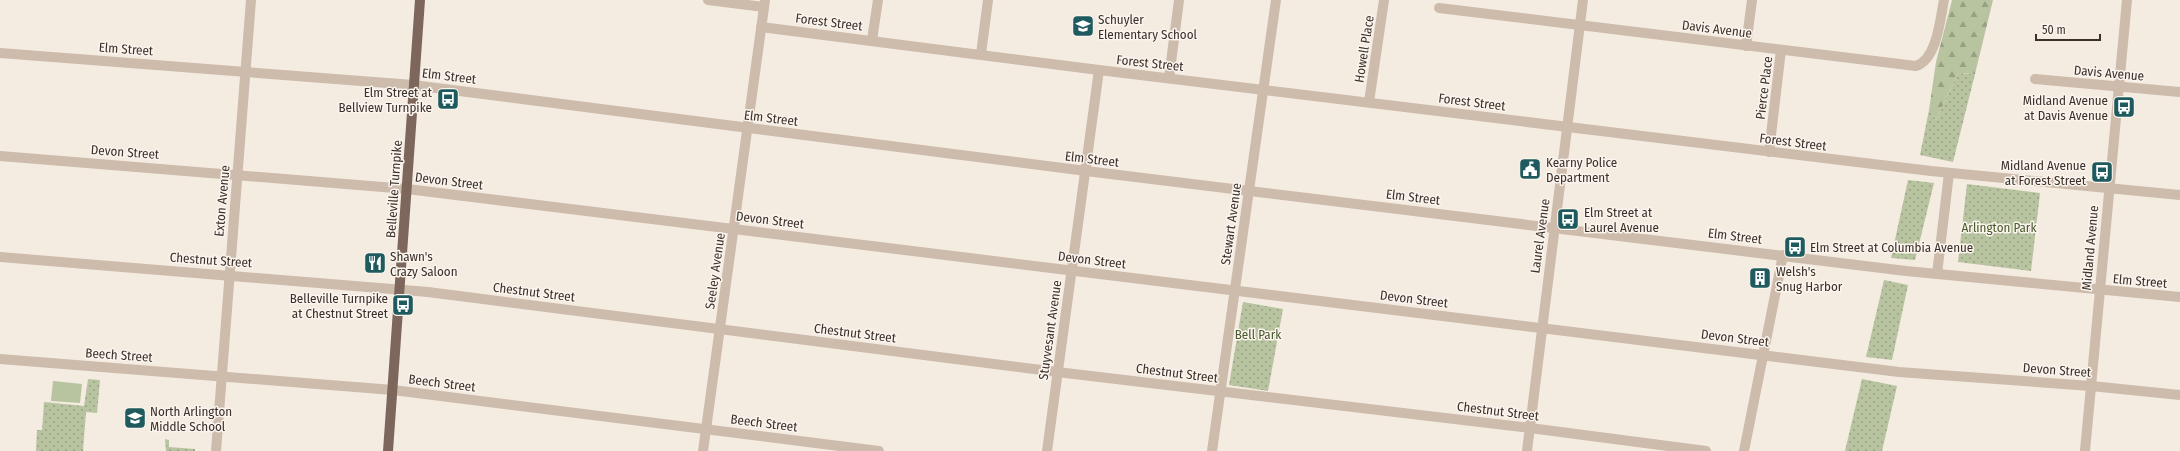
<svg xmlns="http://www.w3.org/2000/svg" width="2180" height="451" font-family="'Fira Sans Condensed',sans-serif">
<defs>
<pattern id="grass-dots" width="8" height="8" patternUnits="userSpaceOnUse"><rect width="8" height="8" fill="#b8c4a0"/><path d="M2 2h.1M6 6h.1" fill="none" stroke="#97a083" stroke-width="1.8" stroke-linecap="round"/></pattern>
<pattern id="forest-firs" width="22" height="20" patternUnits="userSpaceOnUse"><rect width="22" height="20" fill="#b8c4a0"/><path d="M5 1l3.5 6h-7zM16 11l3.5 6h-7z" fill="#97a083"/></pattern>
</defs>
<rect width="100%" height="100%" fill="#f4ebe1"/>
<g fill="url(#grass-dots)">
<polygon points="1958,73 1975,74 1953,162 1920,155 1929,110 1936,120"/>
<polygon points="1908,180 1934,183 1915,260 1891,258"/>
<polygon points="1967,184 2040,193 2031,271 1958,262"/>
<polygon points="1884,280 1908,285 1892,360 1866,357"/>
<polygon points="1243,302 1283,309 1268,391 1229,385"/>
<polygon points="88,379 100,380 97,413 86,412 83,451 36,451 37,430 42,430 44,402 84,406"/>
<polygon points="1862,379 1897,386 1882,451 1845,451"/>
<polygon points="165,439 169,440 169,447 195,449 195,451 166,451"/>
</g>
<polygon fill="url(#forest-firs)" points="1952,0 1993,0 1975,74 1958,73 1936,120 1929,110 1936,62"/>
<polygon fill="#b8c4a0" points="53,381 82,384 80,403 51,401"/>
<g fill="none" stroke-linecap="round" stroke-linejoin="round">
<g stroke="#cdbbac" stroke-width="10">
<polyline points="708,0 764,7"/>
<path d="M1439,8l477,58c21,-7 24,-46 28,-66"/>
<polyline points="761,27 1099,70 1931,171 2180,195"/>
<polyline points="872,40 878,0"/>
<polyline points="1746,46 1752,0"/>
<polyline points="0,53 413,85 1086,171 1906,271 2180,297"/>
<polyline points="981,54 988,0"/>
<polyline points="1169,78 1179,0"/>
<polyline points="2035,79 2180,92"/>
<polyline points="1369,102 1384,0"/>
<polyline points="1769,152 1781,50"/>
<polyline points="0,156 407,189 1899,372 2091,386 2180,395"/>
<polyline points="0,257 428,292 1057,372 1530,428 1706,451"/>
<polyline points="1937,274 1949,173"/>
<polyline points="0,359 393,390 879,451"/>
<polyline points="216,451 251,0"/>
<polyline points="703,451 765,0"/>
<polyline points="1047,451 1099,70"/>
<polyline points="1212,451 1276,0"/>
<polyline points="1527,451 1583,0"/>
<polyline points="1744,451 1783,255"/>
<polyline points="2085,451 2127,0"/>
</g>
<polyline stroke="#7d675c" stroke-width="10" points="388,451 420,0"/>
</g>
<defs>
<g id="school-square" transform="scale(1.15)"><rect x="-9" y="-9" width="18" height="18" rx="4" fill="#1f5a5e" stroke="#fbf5ee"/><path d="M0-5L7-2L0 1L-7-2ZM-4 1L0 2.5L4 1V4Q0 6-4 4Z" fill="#fff"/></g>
<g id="bus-square" transform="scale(1.15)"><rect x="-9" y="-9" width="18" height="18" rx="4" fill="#1f5a5e" stroke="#fbf5ee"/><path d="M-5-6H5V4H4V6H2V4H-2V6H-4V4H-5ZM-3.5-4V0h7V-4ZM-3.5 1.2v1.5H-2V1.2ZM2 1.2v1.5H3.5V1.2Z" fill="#fff"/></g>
<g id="civic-square" transform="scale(1.15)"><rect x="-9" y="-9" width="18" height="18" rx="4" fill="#1f5a5e" stroke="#fbf5ee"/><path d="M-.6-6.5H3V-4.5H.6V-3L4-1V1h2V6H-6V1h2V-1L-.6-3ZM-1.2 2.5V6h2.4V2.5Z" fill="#fff"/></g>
<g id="restaurant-square" transform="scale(1.15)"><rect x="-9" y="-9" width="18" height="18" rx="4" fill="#1f5a5e" stroke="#fbf5ee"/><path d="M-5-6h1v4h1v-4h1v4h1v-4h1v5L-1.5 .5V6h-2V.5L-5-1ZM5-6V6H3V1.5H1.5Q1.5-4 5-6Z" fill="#fff"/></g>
<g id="building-square" transform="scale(1.15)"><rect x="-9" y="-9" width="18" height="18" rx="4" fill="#1f5a5e" stroke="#fbf5ee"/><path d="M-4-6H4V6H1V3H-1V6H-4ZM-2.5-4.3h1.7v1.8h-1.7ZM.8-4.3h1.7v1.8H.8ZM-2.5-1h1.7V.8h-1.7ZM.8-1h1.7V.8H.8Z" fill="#fff"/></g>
</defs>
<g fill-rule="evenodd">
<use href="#school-square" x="1083" y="26"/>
<use href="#bus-square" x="448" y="99"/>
<use href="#bus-square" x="2124" y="107"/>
<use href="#civic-square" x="1530" y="169"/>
<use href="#bus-square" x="2102" y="172"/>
<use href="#bus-square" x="1568" y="219"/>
<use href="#bus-square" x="1795" y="247"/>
<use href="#restaurant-square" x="375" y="263"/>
<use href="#building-square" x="1760" y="278"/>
<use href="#bus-square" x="403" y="305"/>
<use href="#school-square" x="135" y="418"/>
</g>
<g text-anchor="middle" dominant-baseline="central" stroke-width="3" stroke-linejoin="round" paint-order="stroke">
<g font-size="13" fill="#3b302b" stroke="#fbf5ee" text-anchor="start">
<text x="1098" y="19">Schuyler<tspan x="1098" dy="15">Elementary School</tspan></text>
<text x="432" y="92" text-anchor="end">Elm Street at<tspan x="432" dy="15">Bellview Turnpike</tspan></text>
<text x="2108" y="100" text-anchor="end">Midland Avenue<tspan x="2108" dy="15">at Davis Avenue</tspan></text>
<text x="1546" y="162">Kearny Police<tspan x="1546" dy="15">Department</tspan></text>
<text x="2086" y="165" text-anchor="end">Midland Avenue<tspan x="2086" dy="15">at Forest Street</tspan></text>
<text x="1584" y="212">Elm Street at<tspan x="1584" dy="15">Laurel Avenue</tspan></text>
<text x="1810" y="247">Elm Street at Columbia Avenue</text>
<text x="390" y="256">Shawn's<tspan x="390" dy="15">Crazy Saloon</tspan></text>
<text x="1776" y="271">Welsh's<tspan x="1776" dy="15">Snug Harbor</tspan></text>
<text x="388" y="298" text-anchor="end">Belleville Turnpike<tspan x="388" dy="15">at Chestnut Street</tspan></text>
<text x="150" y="411">North Arlington<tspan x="150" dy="15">Middle School</tspan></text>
</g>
<g font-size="13" fill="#3b302b" stroke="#fbf5ee">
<text transform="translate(829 22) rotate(7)">Forest Street</text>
<text transform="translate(1717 29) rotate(7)">Davis Avenue</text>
<text transform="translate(126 49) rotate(4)">Elm Street</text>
<text transform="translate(1364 49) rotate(-81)">Howell Place</text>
<text transform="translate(1150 63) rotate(6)">Forest Street</text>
<text transform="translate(2109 73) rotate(5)">Davis Avenue</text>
<text transform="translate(449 76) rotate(7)">Elm Street</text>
<text transform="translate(1764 88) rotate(-83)">Pierce Place</text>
<text transform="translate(1472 102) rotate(7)">Forest Street</text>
<text transform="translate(771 118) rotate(7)">Elm Street</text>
<text transform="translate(1793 142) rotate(7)">Forest Street</text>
<text transform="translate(125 152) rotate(4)">Devon Street</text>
<text transform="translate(1092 159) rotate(7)">Elm Street</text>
<text transform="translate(449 181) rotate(7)">Devon Street</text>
<text transform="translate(394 189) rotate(-86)">Belleville Turnpike</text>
<text transform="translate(1413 197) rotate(7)">Elm Street</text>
<text transform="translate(222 201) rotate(-85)">Exton Avenue</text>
<text transform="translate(770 220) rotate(7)">Devon Street</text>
<text transform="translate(1231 224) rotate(-82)">Stewart Avenue</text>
<text transform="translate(1540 236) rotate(-82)">Laurel Avenue</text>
<text transform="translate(1735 236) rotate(7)">Elm Street</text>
<text transform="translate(2090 248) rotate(-85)">Midland Avenue</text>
<text transform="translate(211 260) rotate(4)">Chestnut Street</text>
<text transform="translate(1092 260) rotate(7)">Devon Street</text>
<text transform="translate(715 271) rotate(-82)">Seeley Avenue</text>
<text transform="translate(2140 281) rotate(5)">Elm Street</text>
<text transform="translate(534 292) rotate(7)">Chestnut Street</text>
<text transform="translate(1414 299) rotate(7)">Devon Street</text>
<text transform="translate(1050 330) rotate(-82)">Stuyvesant Avenue</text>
<text transform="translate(855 333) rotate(7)">Chestnut Street</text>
<text transform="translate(1735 338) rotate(7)">Devon Street</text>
<text transform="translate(119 355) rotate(4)">Beech Street</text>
<text transform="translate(2057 370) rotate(4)">Devon Street</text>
<text transform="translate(1177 373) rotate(7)">Chestnut Street</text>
<text transform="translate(442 383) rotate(7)">Beech Street</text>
<text transform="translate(1498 411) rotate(7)">Chestnut Street</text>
<text transform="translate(764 423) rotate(7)">Beech Street</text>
</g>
<g font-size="13" fill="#4a5a2e" stroke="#fbf5ee">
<text x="1999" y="227">Arlington Park</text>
<text x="1258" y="334">Bell Park</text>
</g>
</g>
<path d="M2036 34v6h64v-6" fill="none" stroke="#3b302b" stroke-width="2"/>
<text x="2042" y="34" font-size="12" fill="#3b302b" stroke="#fbf5ee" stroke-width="3" paint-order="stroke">50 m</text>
</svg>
